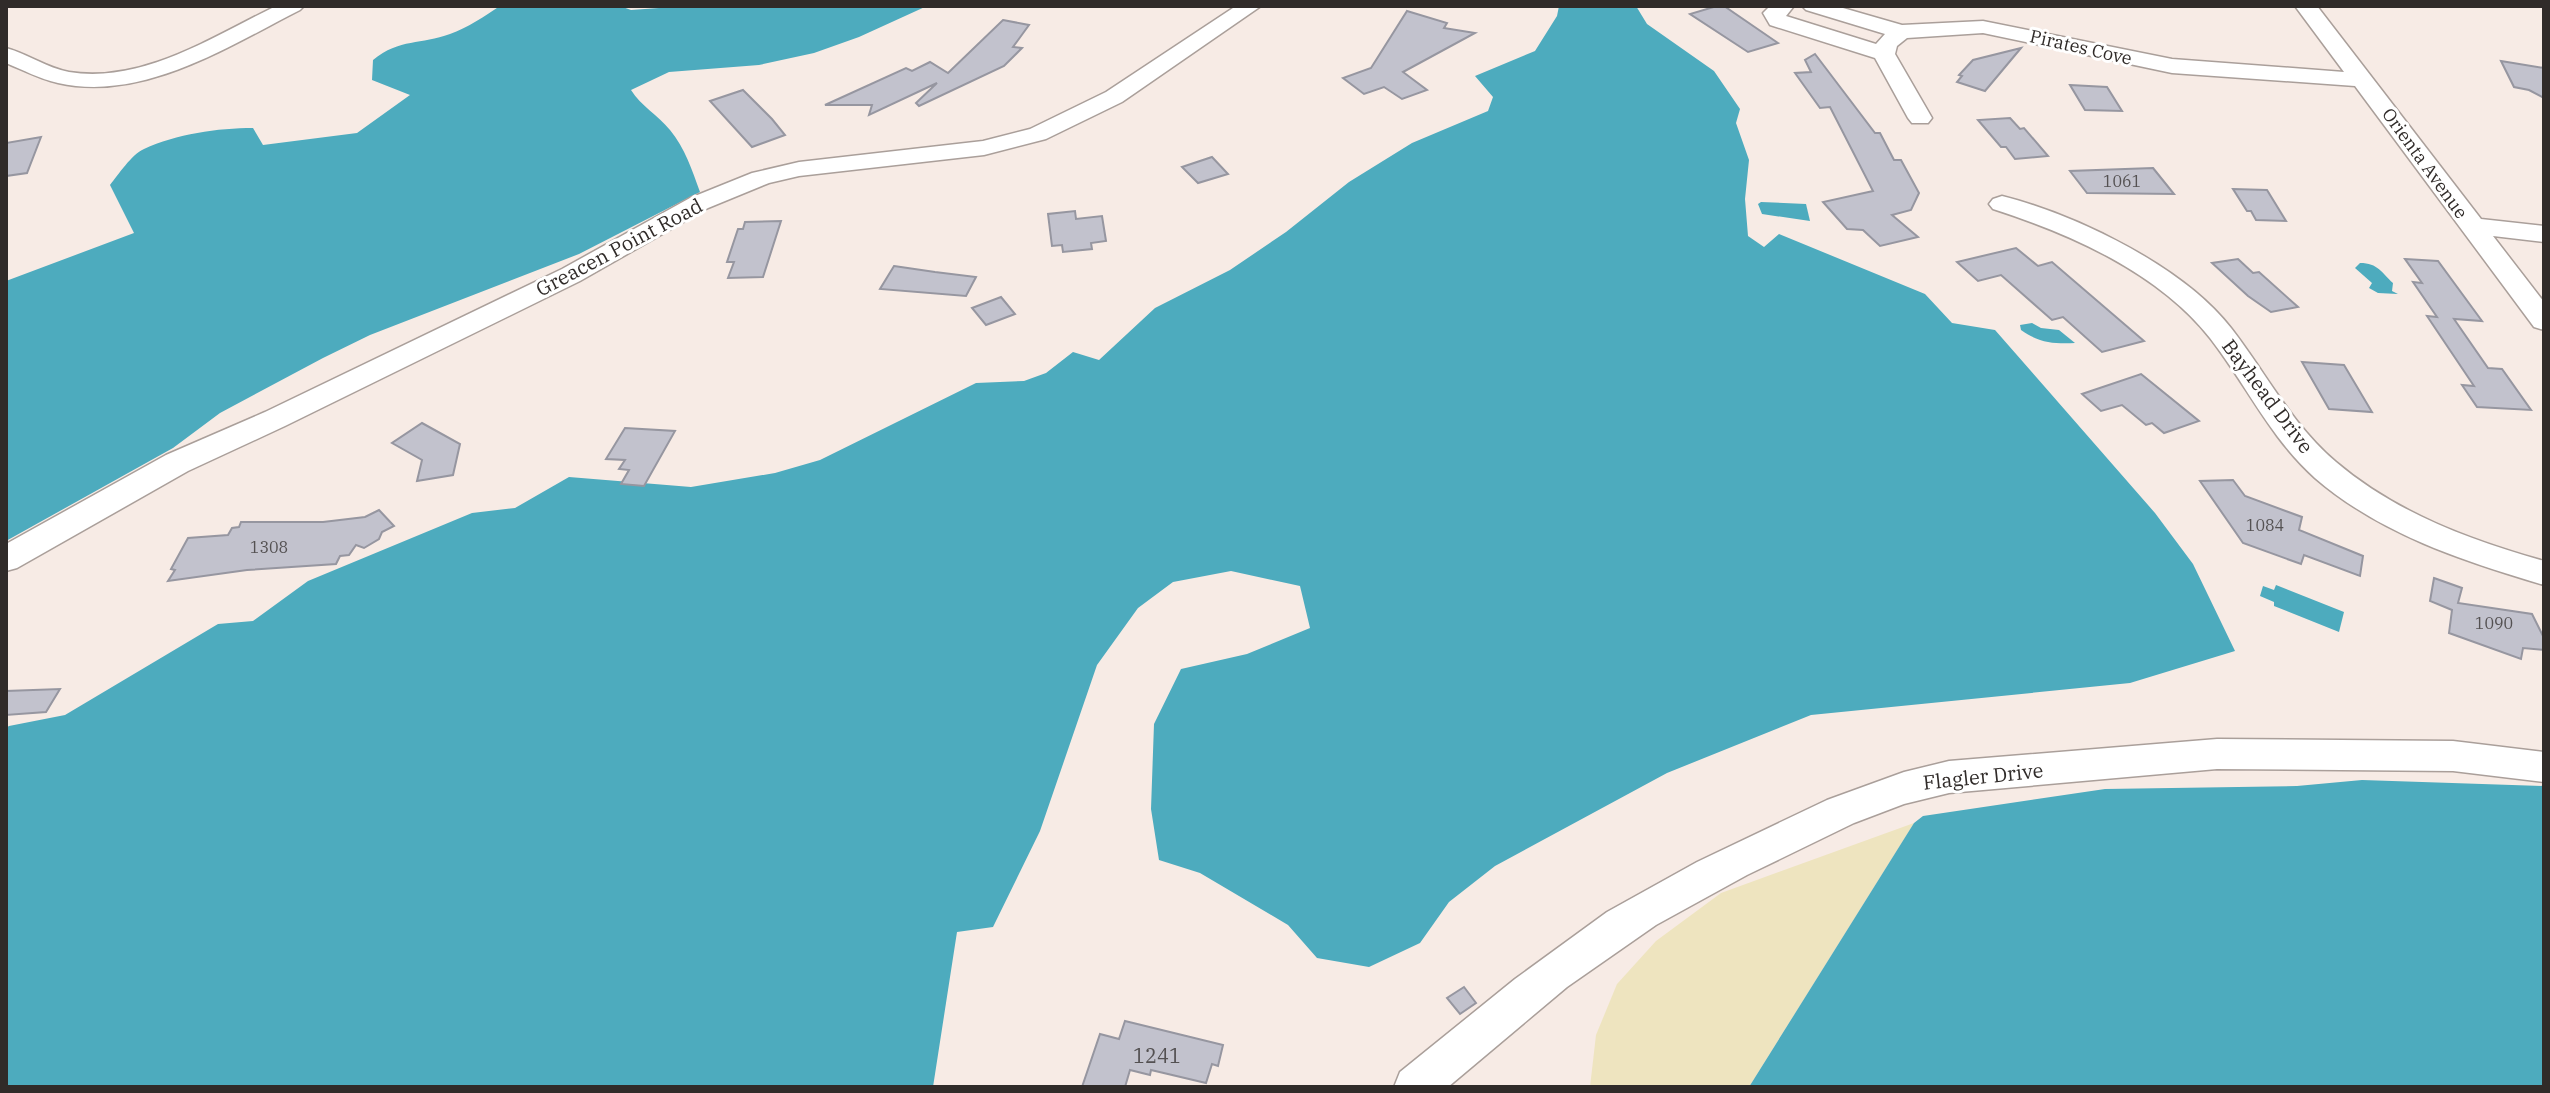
<svg xmlns="http://www.w3.org/2000/svg" width="2550" height="1093" font-family="'IBM Plex Serif',serif">
<rect width="100%" height="100%" fill="#f7ebe5"/>
<polygon fill="#eee4bf" points="1914,823 1749,1087 1590,1087 1596,1035 1617,984 1656,941 1721,893"/>
<g fill="#4dabbe">
<path d="M500,6h120l11,4 56,-4h240l-68,31 -45,16 -55,12 -90,7 -38,18c10,16 27,25 39,40 15,18 22,40 30,62l-121,62 -209,81 -47,23 -103,55 -47,35 -167,93v-260l128,-48 -24,-48c9,-11 21,-30 34,-36 32,-15 74,-21 109,-21l10,17 94,-12 53,-38 -38,-15 1,-20c27,-22 48,-15 77,-26 17,-6 35,-18 50,-28z"/>
<polygon points="1559,6 1636,6 1647,24 1714,71 1740,109 1736,123 1749,160 1745,199 1748,236 1764,247 1779,234 1925,294 1952,323 1995,330 2155,513 2193,564 2235,651 2130,683 1811,715 1667,773 1495,866 1449,902 1420,943 1369,967 1317,958 1288,925 1200,873 1159,860 1151,809 1154,724 1181,669 1247,654 1310,628 1300,586 1231,571 1173,582 1138,608 1097,665 1040,831 993,927 957,932 933,1087 6,1087 6,728 9,726 65,715 218,624 253,621 308,581 472,513 515,508 569,477 691,487 775,473 820,460 976,383 1024,381 1046,373 1073,352 1099,360 1155,308 1230,270 1286,232 1349,182 1412,143 1488,111 1493,97 1475,76 1535,51 1557,16"/>
<polygon points="1761,202 1806,204 1810,221 1762,214 1758,204"/>
<path d="M2360,263c18,0 22,10 33,20l-1,8 6,3 -20,-1 -9,-5 3,-5 -17,-15z"/>
<path d="M2032,323l9,5 18,2 16,13c-20,1 -36,0 -54,-13l-1,-5z"/>
<polygon points="2276,585 2344,612 2339,632 2274,606 2274,602 2260,596 2263,586 2274,590"/>
<polygon points="2362,780 2544,786 2544,1087 1749,1087 1914,823 1923,816 2105,789 2297,786"/>
</g>
<g fill="#c2c2cd" stroke="#9696a0" stroke-width="2">
<polygon points="1717,6 1724,6 1778,43 1748,52 1690,14"/>
<polygon points="1407,11 1447,23 1444,28 1475,33 1403,72 1427,90 1402,99 1384,87 1364,94 1343,78 1371,68"/>
<polygon points="1003,20 1029,25 1013,47 1022,48 1004,66 919,106 916,103 937,83 869,115 872,105 825,105 906,68 912,71 930,62 948,73"/>
<polygon points="2021,48 1985,91 1957,82 1962,76 1959,75 1973,60"/>
<polygon points="1815,54 1875,133 1880,133 1894,160 1901,160 1919,193 1911,210 1892,215 1918,237 1880,246 1863,230 1847,229 1823,202 1873,191 1830,107 1820,108 1795,73 1811,72 1805,60"/>
<polygon points="2501,61 2544,68 2544,98 2529,90 2514,87"/>
<polygon points="2070,85 2107,87 2122,111 2085,110"/>
<polygon points="743,90 772,119 785,135 752,147 710,101"/>
<polygon points="2010,118 2020,129 2024,128 2048,156 2015,159 2006,147 2001,147 1978,120"/>
<polygon points="41,137 27,173 6,176 6,143"/>
<polygon points="1212,157 1228,174 1198,183 1182,167"/>
<polygon points="2153,168 2174,194 2087,193 2070,171"/>
<polygon points="2233,189 2267,190 2286,221 2256,220 2251,211 2247,211"/>
<polygon points="1075,211 1076,219 1102,216 1106,241 1091,243 1092,249 1063,252 1062,245 1052,246 1048,214"/>
<polygon points="781,221 763,277 728,278 734,262 727,262 738,229 743,229 745,222"/>
<polygon points="2016,248 2038,266 2052,262 2144,341 2102,352 2063,317 2052,320 2001,275 1978,281 1957,262"/>
<polygon points="2238,259 2253,273 2259,272 2298,307 2271,312 2248,296 2212,263"/>
<polygon points="2405,259 2438,261 2482,321 2454,319 2488,368 2502,369 2531,410 2477,407 2462,385 2474,386 2427,316 2437,317 2413,282 2422,283"/>
<polygon points="894,266 935,272 976,277 966,296 880,289"/>
<polygon points="1001,297 1015,314 986,325 972,308"/>
<polygon points="2302,362 2344,365 2372,412 2329,409"/>
<polygon points="2141,374 2199,421 2164,433 2152,423 2146,425 2122,405 2101,411 2082,394"/>
<polygon points="422,423 460,444 453,475 417,481 422,460 392,443"/>
<polygon points="625,428 675,431 644,486 621,484 629,470 619,469 625,460 606,459"/>
<polygon points="2233,480 2245,496 2302,517 2299,530 2363,556 2360,576 2304,555 2301,564 2243,543 2200,481"/>
<polygon points="379,510 394,526 382,532 379,539 364,548 356,545 349,555 340,556 336,564 247,570 168,581 175,570 171,569 188,538 228,535 232,528 239,527 241,522 323,522 365,517"/>
<polygon points="2434,578 2462,588 2458,603 2532,614 2544,638 2544,650 2523,648 2521,659 2449,633 2452,610 2430,601"/>
<polygon points="60,689 46,712 6,715 6,691"/>
<polygon points="1464,987 1476,1003 1460,1014 1447,998"/>
<polygon points="1125,1021 1223,1045 1218,1066 1212,1064 1206,1083 1151,1070 1150,1075 1130,1070 1125,1087 1082,1087 1100,1034 1119,1039"/>
</g>
<g fill="none" stroke-linecap="round" stroke-linejoin="round">
<g stroke="#aa9f9a" stroke-width="3">
<g id="minor">
<path d="M276,6h28l-4,4c-73,37 -157,92 -242,73 -18,-4 -35,-13 -52,-20v-15c22,6 41,20 63,24 73,12 145,-36 207,-66z"/>
<polygon points="1236,6 1261,6 1122,102 1046,139 984,155 799,176 769,183 708,208 580,281 285,426 188,471 17,568 6,571 6,544 166,455 265,412 562,269 690,198 752,173 799,162 983,141 1030,129 1106,92"/>
<polygon points="1770,6 1794,6 1786,16 1876,44 1885,34 1806,10 1802,6 1836,6 1902,25 1983,21 2172,59 2344,72 2295,6 2317,6 2481,219 2544,226 2544,242 2493,236 2544,302 2544,330 2534,327 2355,86 2172,73 1983,33 1907,38 1897,46 1895,54 1932,118 1928,123 1912,123 1908,118 1875,58 1770,25 1763,13"/>
<path d="M2002,196c75,19 182,71 229,132 35,45 61,97 105,134 60,51 134,78 208,99v24c-81,-24 -164,-51 -229,-107 -45,-40 -69,-94 -105,-140 -52,-66 -140,-104 -217,-129l-4,-5 4,-5z"/>
<polygon points="2217,739 2453,741 2544,752 2544,782 2453,771 2217,769 1949,793 1904,804 1854,823 1747,875 1656,925 1567,987 1448,1087 1394,1087 1400,1072 1515,979 1607,912 1697,862 1827,800 1904,772 1949,761"/>
</g>
</g>
<use href="#minor" fill="#fff" fill-rule="evenodd"/>
</g>
<g text-anchor="middle" dominant-baseline="central" stroke-width="6" stroke-linejoin="round" paint-order="stroke">
<g font-size="16" fill="#545152">
<text x="2122" y="181">1061</text>
<text x="2265" y="525">1084</text>
<text x="269" y="547">1308</text>
<text x="2494" y="623">1090</text>
</g>
<g font-size="18" fill="#302b29" stroke="#fff">
<text transform="translate(2081 47) rotate(13)">Pirates Cove</text>
<text transform="translate(2425 163) rotate(54)">Orienta Avenue</text>
</g>
<g font-size="20" fill="#302b29" stroke="#fff">
<text transform="translate(619 247) rotate(-28)">Greacen Point Road</text>
<text transform="translate(2268 396) rotate(53)">Bayhead Drive</text>
<text transform="translate(1983 776) rotate(-6)">Flagler Drive</text>
</g>
<g font-size="20" fill="#545152">
<text x="1157" y="1055">1241</text>
</g>
</g>
<rect width="2550" height="1093" fill="none" stroke="#302b29" stroke-width="16"/>
</svg>
